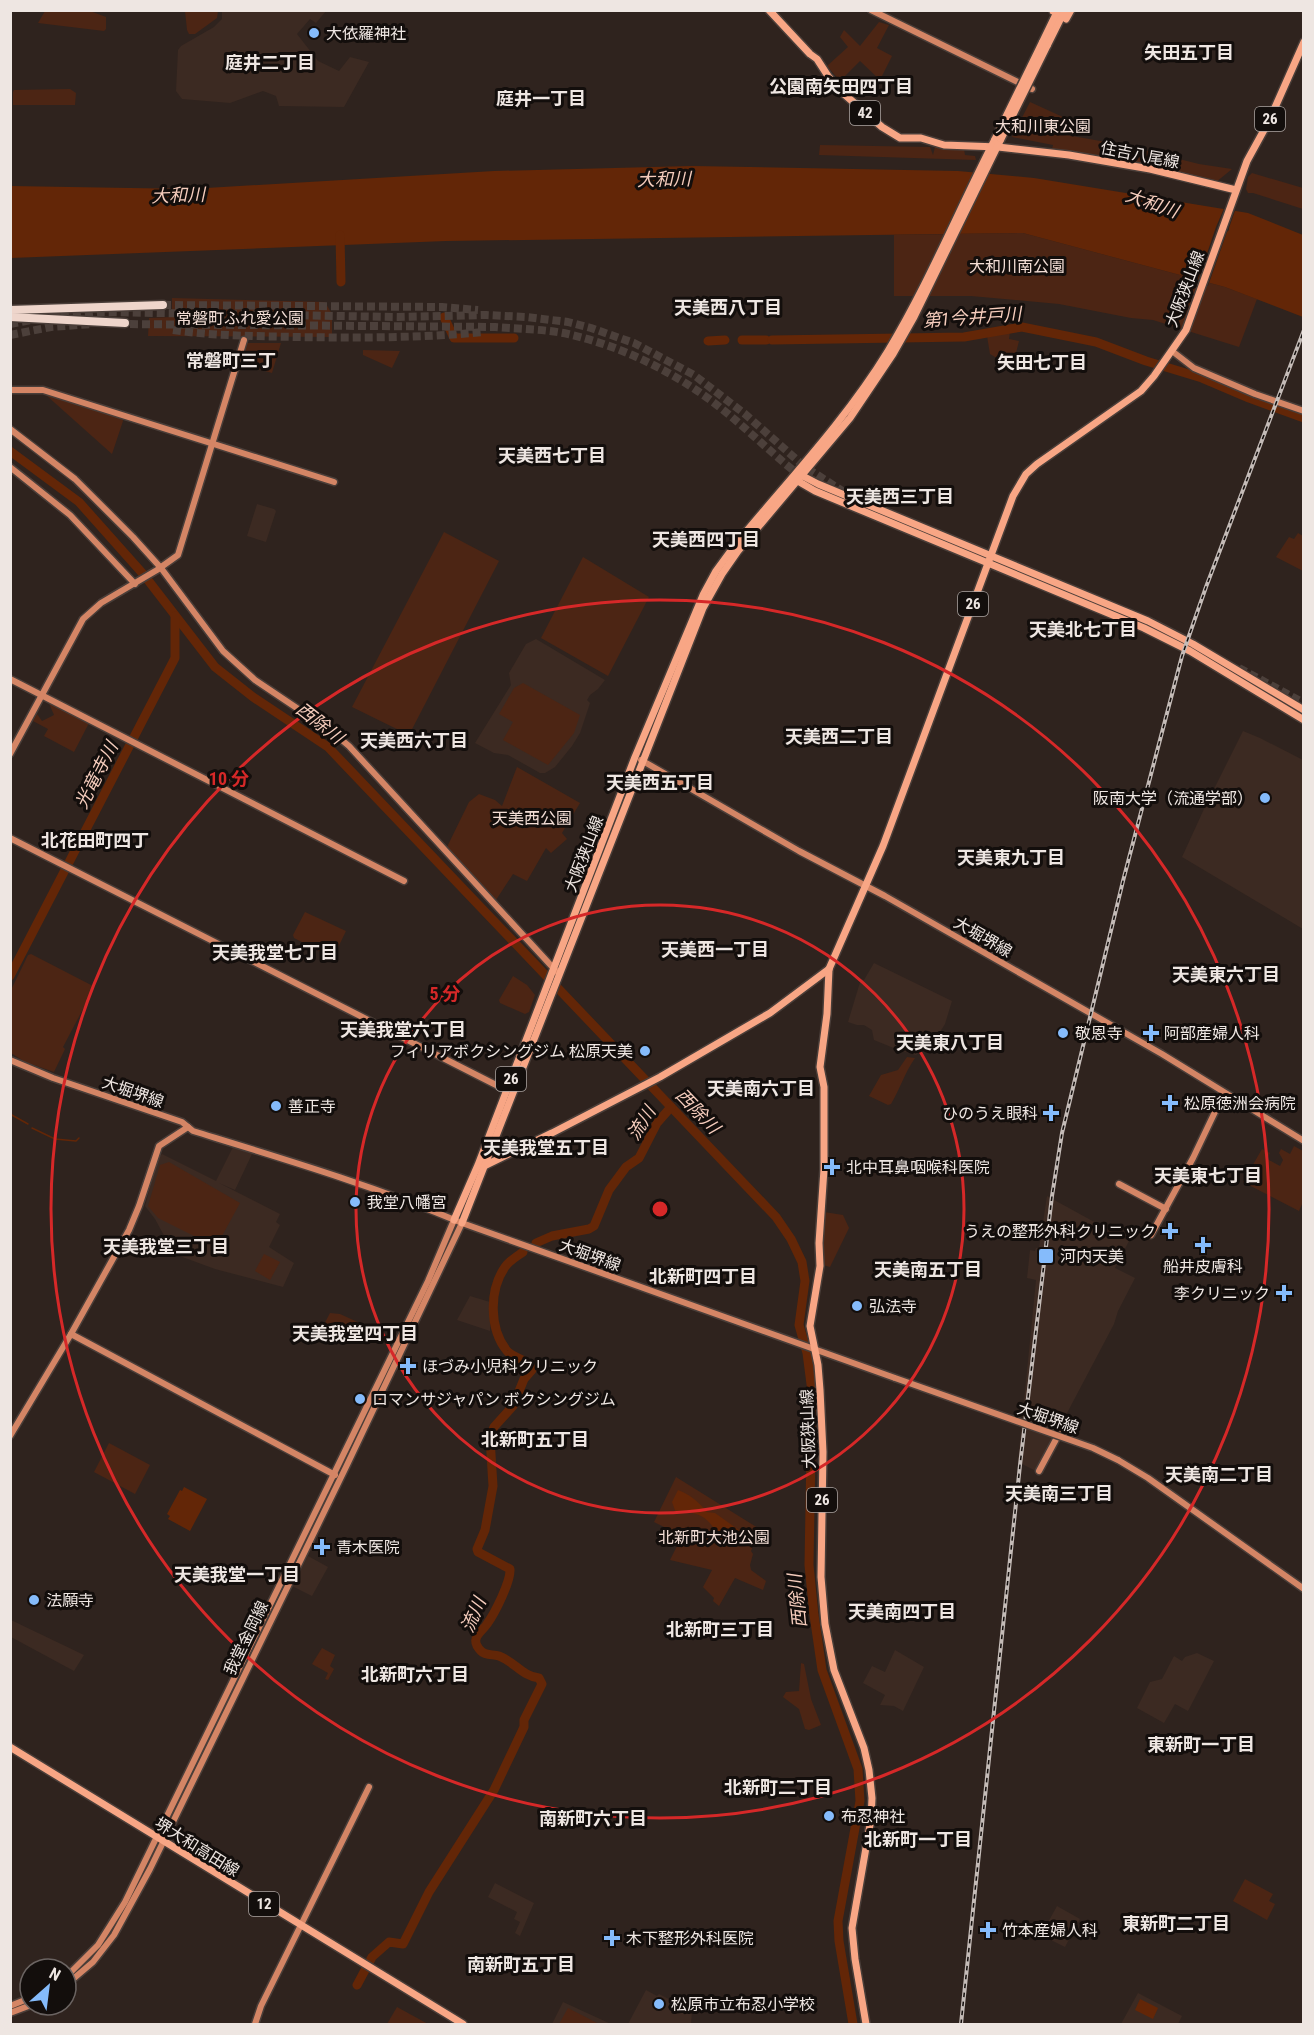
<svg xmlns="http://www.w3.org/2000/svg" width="1314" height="2035" font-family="'Roboto Condensed','Noto Sans JP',sans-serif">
<rect width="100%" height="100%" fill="#2f231e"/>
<g fill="#3c2a22">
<polygon points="222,11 326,11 316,23 310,19 297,34 318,61 339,71 350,57 369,62 344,107 279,106 276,96 263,91 230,103 182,99 176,91 178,50 181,46 214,27 222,19"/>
<polygon points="257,504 274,509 276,511 266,542 247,536"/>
<polygon points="536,639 605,680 598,689 590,695 587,700 590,703 580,733 572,746 555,767 545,773 540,773 508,755 494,753 475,743 511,685 509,673 526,644"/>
<polygon points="1243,731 1260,738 1303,760 1303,929 1182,857 1204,809"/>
<polygon points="874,963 952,1001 945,1024 940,1032 916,1055 896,1049 874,1040 872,1030 864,1025 857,1025 848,1022 861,979 864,980"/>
<polygon points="233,1147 252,1154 235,1190 219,1183 280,1214 276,1222 280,1225 269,1247 294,1263 283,1287 215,1269 177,1255 173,1252 155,1219 145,1206 158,1158 162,1154 216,1181"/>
<polygon points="1047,1196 1129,1241 1115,1268 1135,1278 1118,1311 1114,1324 1038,1468 1034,1470 1018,1462 1036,1280 1027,1278 1030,1250 1035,1251 1036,1248 1039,1248"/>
<polygon points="470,1296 490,1302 490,1331 457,1320"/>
<polygon points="308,1556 328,1567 312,1596 292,1586"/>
<polygon points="11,1620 84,1655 74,1671 11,1637"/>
<polygon points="895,1650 924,1667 903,1711 894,1706 880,1705 885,1695 863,1683 872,1666 885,1672"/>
<polygon points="1197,1653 1214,1661 1188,1711 1175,1704 1164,1723 1137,1708 1150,1682 1162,1679 1174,1656 1182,1661 1185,1657"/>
<polygon points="495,1883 534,1903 520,1936 515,1933 520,1922 514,1919 517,1912 488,1897"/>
<polygon points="1057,1906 1080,1919 1065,1947 1041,1935"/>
<polygon points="646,1990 657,1996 659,1994 692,2011 691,2024 628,2024"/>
<polygon points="1138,1993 1182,2016 1178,2024 1121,2024"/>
<polygon points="563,2002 611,2024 552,2024"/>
</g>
<g fill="#4c2514">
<polygon points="203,10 218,11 217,18 195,34 189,34 187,30 185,11"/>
<polygon points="45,11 90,11 106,17 106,29 104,31 38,23"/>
<polygon points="879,22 889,25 877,48 892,56 880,80 860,61 840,81 827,66 848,47 840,37 844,30 860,46"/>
<polygon points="70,89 76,93 75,105 13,105 13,92 14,90"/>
<polygon points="1030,102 1065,118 1059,130 1061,134 1123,145 1199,164 1232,169 1215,183 1052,149 1053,145 1012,137"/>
<polygon points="820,145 930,147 933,155 935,147 964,149 965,155 975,156 976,160 819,155"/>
<polygon points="1252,173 1303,188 1303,209 1253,193 1248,193 1246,189 1248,177"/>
<polygon points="1023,233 1225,287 1257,299 1239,347 1153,320 1131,318 1059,304 971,296 894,296 894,235"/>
<polygon points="172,298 325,302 332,314 332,337 148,336 149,318 172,317"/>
<polygon points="1010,332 1009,339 1019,341 1015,357 1001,354 1000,360 990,354 987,336"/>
<polygon points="247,343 281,343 272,373 241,364 240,362"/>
<polygon points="363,350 400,351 392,368 363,355"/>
<polygon points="46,395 122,418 123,421 112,454"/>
<polygon points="444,532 499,561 409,735 352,707"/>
<polygon points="1298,533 1303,536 1303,571 1276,557 1289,537 1294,539"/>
<polygon points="583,557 649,597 608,676 541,638"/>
<polygon points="523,683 580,715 574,733 548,765 503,740 513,722 499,714 514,688"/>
<polygon points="48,701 89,723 74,752 44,736 48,729 33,721 37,714 42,721 54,715"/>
<polygon points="517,767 580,803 562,833 567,839 551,853 546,848 527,881 513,874 496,900 447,847 469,802 479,794 495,800 502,806"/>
<polygon points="305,912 346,931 333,958 294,938 293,935"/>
<polygon points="31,954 93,986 94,988 63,1047 65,1049 54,1072 25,1062 11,1053 11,990 28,955"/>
<polygon points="513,976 527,985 535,995 529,1012 525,1014 500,1003 499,1000"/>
<path d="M907,1057l8,1c-10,14 -15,31 -24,46l-3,1 -19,-9 12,-21 17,-5z"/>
<polygon points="1294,1146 1303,1151 1303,1202 1299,1211 1243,1182 1262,1149 1270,1153 1267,1159 1280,1166 1283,1160 1279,1153 1281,1149 1290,1154"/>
<polygon points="169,1162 240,1203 216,1247 158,1218 148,1206 160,1165"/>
<polygon points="824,1212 843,1215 849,1228 830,1267 823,1265"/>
<polygon points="264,1254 280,1262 270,1280 255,1271"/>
<polygon points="330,1313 340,1314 362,1324 352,1343 350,1344 321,1330"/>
<polygon points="109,1443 150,1465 135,1494 94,1472"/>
<polygon points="676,1477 758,1528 759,1530 751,1551 753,1554 750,1565 751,1570 766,1581 763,1590 735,1578 719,1606 713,1601 714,1598 703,1587 712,1570 670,1560 682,1536 654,1522"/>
<polygon points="322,1648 335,1655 330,1666 334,1669 328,1680 325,1679 328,1673 312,1664"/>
<polygon points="801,1663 804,1664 811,1699 821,1725 809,1730 805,1729 799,1709 783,1697 786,1692 799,1691"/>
<polygon points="1245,1879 1273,1894 1269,1901 1275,1904 1267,1920 1233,1901"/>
<polygon points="397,2007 428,2024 387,2024"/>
<polygon points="568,2008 599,2024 559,2024"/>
</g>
<g fill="#632607">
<polygon points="692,166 958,171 1034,178 1248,213 1303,235 1303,317 1225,287 1023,233 446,241 11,258 10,186 190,189 494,171"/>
<polygon points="184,1487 207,1499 190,1531 168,1519 170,1516 167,1514 180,1490 182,1491"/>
<path d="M678,1490c11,4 21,12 29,22l8,1 28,20 -1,3h-6l-5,7c-18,-1 -15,-36 -55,-30l-4,-11z"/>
<polygon points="1140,1999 1158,2008 1153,2019 1135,2010"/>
</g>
<polygon fill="#2f231e" points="1225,206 1236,208 1229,228 1229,230 1227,232 1208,286 1197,283 1216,227"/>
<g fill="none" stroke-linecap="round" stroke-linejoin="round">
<g stroke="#632607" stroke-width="1.5">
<polyline points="10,1114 28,1124"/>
<polyline points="32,1128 55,1139 76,1141 79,1138"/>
</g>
<g stroke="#632607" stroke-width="9">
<polyline points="340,235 341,282"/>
<polyline points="444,317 454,338 514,338"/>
<polyline points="742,340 766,340"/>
<polyline points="772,340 964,337 1022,327 1096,342 1146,361 1202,378 1249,398 1304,418"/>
<polyline points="708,341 725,340"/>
<polyline points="10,451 79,502 144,575 215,667 253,697 328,747 776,1217 791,1239 802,1262 805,1281 799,1325 807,1353 812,1392 809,1565 814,1615 822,1670 858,1769 860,1801 838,1921 839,1941 853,2024"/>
<polyline points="10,976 175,658 175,616"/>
<polyline points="536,1243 552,1236 589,1229 594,1226 609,1190 626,1167 639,1158 657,1123 671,1107"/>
<path d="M357,1985l15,-28 17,-15 14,2 26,-52 65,-102 30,-63v-7l18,-36 -3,-6c-17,-2 -24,-16 -40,-22 -6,-2 -13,0 -18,-5 -3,-3 -6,-8 -5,-12 1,-6 8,-10 11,-15 8,-11 24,-43 23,-55l-32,-17 -1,-3 8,-19 8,-44 -3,-48 4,-11 19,-21 11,-27 8,-9c-3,-11 -18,-11 -25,-19 -18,-22 -18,-61 -2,-84 4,-6 11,-10 18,-15"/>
</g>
<g stroke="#4c403b" stroke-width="8" stroke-dasharray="8 4" stroke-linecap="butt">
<polyline points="163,305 442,307 478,310"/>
<polyline points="49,317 100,312 398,317 486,315 526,317 568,322 591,328 634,343 694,375 745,414 805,467 847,494"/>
<polyline points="10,324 31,320"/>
<path d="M118,324l377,3c24,2 49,2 73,7 56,13 109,39 154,75 35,28 65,60 102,84"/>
<path d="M173,330c41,6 82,6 123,7 62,1 125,1 187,-5"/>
<polyline points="10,335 51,327 93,324"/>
<polyline points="1239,668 1304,703"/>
</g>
<g stroke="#4a3e39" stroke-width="9">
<g id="secondary">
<polyline points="871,10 1032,89"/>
<polyline points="1172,351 1194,368 1255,394 1304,411"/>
<polyline points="10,390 43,390 334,482"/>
<polyline points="10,429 75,479 133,537 161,568 223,651 255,680 331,731 349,746 557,972"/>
<polyline points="10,467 70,515 135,584"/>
<polyline points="10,679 404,881"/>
<polyline points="10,754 83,619 101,603 157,570 178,555 244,340"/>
<polyline points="641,760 799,851 885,896 1162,1054 1304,1141"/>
<polyline points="10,838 502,1088"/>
<path d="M10,1060l43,18 129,44 11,9c91,28 182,55 269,92l433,155"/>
<polyline points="1119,1184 1166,1209"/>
<polyline points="1151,1235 1193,1158 1224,1093"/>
<polyline points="71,1334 335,1475"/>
<polyline points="10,1436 71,1334 129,1230 139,1206 159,1146 188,1127"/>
<polyline points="1118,1460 1148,1478 1304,1589"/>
<polyline points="1039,1471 1061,1430"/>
<polyline points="66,1977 98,1945 125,1902 428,1281 454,1220"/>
<polyline points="66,1985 93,1962 114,1935 150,1869 346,1467 462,1223"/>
<polyline points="10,2006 30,1998"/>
<polyline points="10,2013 31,2005"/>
<polyline points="255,2024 261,2006 369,1787"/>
</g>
</g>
<g stroke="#4a3e39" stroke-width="10">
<g id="primary">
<polyline points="769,10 810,54 817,59 828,76 844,94 882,127 900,138 921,138 944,145 998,147 1069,155 1150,169 1236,190"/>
<polyline points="1053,11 1053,10"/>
<polyline points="1066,19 1071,10"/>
<polyline points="1042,43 1058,10"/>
<polyline points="1047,46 1065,10"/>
<polyline points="799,474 818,484 1148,621 1193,644 1304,710"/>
<polyline points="796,480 815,491 1144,628 1190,651 1304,720"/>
<polyline points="484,1166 552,1133 660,1077 770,1013 829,969"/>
<path d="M454,1220l24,-55 157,-408 68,-162 13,-24 19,-26c51,-62 111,-125 153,-194 41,-68 71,-142 107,-212"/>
<polyline points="462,1223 703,608 722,574 738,551 850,418 893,354 914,317 1001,139"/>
<polyline points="10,1747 463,2024"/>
<polyline points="866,2024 855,1959 852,1928 871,1819 872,1798 869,1770 864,1748 834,1670 825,1624 821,1577 823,1452 820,1390 818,1365 810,1326 820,1266 819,1243 824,1169 824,1087 820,1067 827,1014 829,969 883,846 1013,496 1026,474 1037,464 1141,391 1154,376 1186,330 1247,161 1269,121 1304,42"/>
</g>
</g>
<g stroke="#4a3e39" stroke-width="11">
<g id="highway">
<polyline points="10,310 163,305"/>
<polyline points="10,317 125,323"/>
</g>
</g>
<use href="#secondary" stroke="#d48565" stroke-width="6"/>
<use href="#primary" stroke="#f8a685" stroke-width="7"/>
<use href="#highway" stroke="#eed5cb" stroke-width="8"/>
<g stroke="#c4bbb7" stroke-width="4">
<polyline id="rail" points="961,2024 1020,1465 1052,1196 1062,1133 1123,881 1182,656 1206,587 1304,330"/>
</g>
<use href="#rail" stroke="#130e0c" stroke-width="1.5" stroke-dasharray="4.5" stroke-linecap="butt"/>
<g stroke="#4a3e39" stroke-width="9" stroke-linecap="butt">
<polyline id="secondary-bridge" points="895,1378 1093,1448 1118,1460"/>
</g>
<g stroke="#4a3e39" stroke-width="10" stroke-linecap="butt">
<g id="primary-bridge">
<polyline points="995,139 1042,43"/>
<polyline points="1001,139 1047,46"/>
</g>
</g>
<use href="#secondary-bridge" stroke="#d48565" stroke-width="6"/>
<use href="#primary-bridge" stroke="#f8a685" stroke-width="7"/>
</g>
<g fill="none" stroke="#d62828" stroke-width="3">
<circle cx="660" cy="1209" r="304"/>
<circle cx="660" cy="1209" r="609"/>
</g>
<g fill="#85bbfb" stroke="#130e0c" stroke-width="2">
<circle cx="314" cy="33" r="6"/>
<circle cx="1265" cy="798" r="6"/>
<circle cx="1063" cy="1033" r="6"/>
<path d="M1148 1024h6v6h6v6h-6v6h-6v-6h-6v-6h6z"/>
<circle cx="645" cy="1051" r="6"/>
<path d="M1167 1094h6v6h6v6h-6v6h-6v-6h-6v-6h6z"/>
<circle cx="276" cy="1106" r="6"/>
<path d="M1048 1104h6v6h6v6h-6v6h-6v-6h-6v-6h6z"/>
<path d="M829 1158h6v6h6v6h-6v6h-6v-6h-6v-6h6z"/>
<circle cx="355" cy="1202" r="6"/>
<path d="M1167 1222h6v6h6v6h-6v6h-6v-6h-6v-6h6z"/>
<path d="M1200 1236h6v6h6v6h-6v6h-6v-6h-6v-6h6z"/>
<rect x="1038" y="1248" width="16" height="16" rx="3"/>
<path d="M1281 1284h6v6h6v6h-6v6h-6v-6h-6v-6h6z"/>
<circle cx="857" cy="1306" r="6"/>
<path d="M405 1357h6v6h6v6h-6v6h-6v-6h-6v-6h6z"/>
<circle cx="360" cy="1399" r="6"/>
<path d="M319 1538h6v6h6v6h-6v6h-6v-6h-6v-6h6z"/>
<circle cx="34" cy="1600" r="6"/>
<circle cx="829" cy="1816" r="6"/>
<path d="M985 1921h6v6h6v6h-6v6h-6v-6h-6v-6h6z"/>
<path d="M609 1929h6v6h6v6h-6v6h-6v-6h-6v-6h6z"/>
<circle cx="659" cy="2004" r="6"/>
</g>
<g text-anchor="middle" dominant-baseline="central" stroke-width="6" stroke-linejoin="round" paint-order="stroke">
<g fill="#130e0c" stroke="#aca5a2" stroke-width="1.5">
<rect x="850" y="101" width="30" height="24" rx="4.5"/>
<rect x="1255" y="107" width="30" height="24" rx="4.5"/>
<rect x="958" y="592" width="30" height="24" rx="4.5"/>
<rect x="496" y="1067" width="30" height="24" rx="4.5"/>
<rect x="807" y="1488" width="30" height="24" rx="4.5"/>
<rect x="249" y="1892" width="30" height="24" rx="4.5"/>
</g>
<g font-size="15" font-weight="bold" fill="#eee6e2">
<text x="865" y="113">42</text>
<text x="1270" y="119">26</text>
<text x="973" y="604">26</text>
<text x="511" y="1079">26</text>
<text x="822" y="1500">26</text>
<text x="264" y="1904">12</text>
</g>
<g font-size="16" fill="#eee6e2" stroke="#130e0c" text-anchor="start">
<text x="326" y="33">大依羅神社</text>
<text x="1253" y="798" text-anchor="end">阪南大学（流通学部）</text>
<text x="1075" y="1033">敬恩寺</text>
<text x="1164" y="1033">阿部産婦人科</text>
<text x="633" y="1051" text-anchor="end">フィリアボクシングジム 松原天美</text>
<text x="1184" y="1103">松原徳洲会病院</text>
<text x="288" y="1106">善正寺</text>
<text x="1038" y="1113" text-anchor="end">ひのうえ眼科</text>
<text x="846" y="1167">北中耳鼻咽喉科医院</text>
<text x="367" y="1202">我堂八幡宮</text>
<text x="1156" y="1231" text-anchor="end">うえの整形外科クリニック</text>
<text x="1060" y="1256">河内天美</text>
<text x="1203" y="1266" text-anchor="middle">船井皮膚科</text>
<text x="1270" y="1293" text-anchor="end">李クリニック</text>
<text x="869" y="1306">弘法寺</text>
<text x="422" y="1366">ほづみ小児科クリニック</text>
<text x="372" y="1399">ロマンサジャパン ボクシングジム</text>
<text x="336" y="1547">青木医院</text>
<text x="46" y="1600">法願寺</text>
<text x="841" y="1816">布忍神社</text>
<text x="1002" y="1930">竹本産婦人科</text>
<text x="626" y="1938">木下整形外科医院</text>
<text x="671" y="2004">松原市立布忍小学校</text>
</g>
<g font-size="16" fill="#f3ded6" stroke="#130e0c">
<text x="1043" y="126">大和川東公園</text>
<text x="1017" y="266">大和川南公園</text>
<text x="240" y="318">常磐町ふれ愛公園</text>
<text x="532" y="818">天美西公園</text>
<text x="714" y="1537">北新町大池公園</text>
</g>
<g font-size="16" fill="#eee6e2" stroke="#130e0c">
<text transform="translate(1140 155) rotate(11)">住吉八尾線</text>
<text transform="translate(1185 289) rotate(-69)">大阪狭山線</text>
<text transform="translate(584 854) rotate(-69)">大阪狭山線</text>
<text transform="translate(983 937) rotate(30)">大堀堺線</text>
<text transform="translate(133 1092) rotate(19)">大堀堺線</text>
<text transform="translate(590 1255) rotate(20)">大堀堺線</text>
<text transform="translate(1048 1418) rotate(19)">大堀堺線</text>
<text transform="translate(808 1429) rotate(-92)">大阪狭山線</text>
<text transform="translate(246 1638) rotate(-64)">我堂金岡線</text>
<text transform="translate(197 1847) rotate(32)">堺大和高田線</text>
</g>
<g font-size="18" font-weight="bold" fill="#eee6e2" stroke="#130e0c">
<text x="1189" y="52">矢田五丁目</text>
<text x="270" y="62">庭井二丁目</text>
<text x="841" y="86">公園南矢田四丁目</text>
<text x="541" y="98">庭井一丁目</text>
<text x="728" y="307">天美西八丁目</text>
<text x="231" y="360">常磐町三丁</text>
<text x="1042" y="362">矢田七丁目</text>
<text x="552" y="455">天美西七丁目</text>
<text x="900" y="496">天美西三丁目</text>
<text x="706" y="539">天美西四丁目</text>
<text x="1083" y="629">天美北七丁目</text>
<text x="839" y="736">天美西二丁目</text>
<text x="414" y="740">天美西六丁目</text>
<text x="660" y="782">天美西五丁目</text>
<text x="95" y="840">北花田町四丁</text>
<text x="1011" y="857">天美東九丁目</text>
<text x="715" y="949">天美西一丁目</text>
<text x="275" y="952">天美我堂七丁目</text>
<text x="1226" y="974">天美東六丁目</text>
<text x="403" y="1029">天美我堂六丁目</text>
<text x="950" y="1042">天美東八丁目</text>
<text x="761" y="1088">天美南六丁目</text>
<text x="546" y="1147">天美我堂五丁目</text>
<text x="1208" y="1175">天美東七丁目</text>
<text x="166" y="1246">天美我堂三丁目</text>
<text x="928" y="1269">天美南五丁目</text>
<text x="703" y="1276">北新町四丁目</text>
<text x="355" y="1333">天美我堂四丁目</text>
<text x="535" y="1439">北新町五丁目</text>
<text x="1219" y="1474">天美南二丁目</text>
<text x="1059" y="1493">天美南三丁目</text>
<text x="237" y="1574">天美我堂一丁目</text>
<text x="902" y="1611">天美南四丁目</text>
<text x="720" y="1629">北新町三丁目</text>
<text x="415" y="1674">北新町六丁目</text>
<text x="1201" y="1744">東新町一丁目</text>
<text x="778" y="1787">北新町二丁目</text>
<text x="593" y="1818">南新町六丁目</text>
<text x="918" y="1839">北新町一丁目</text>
<text x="1176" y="1923">東新町二丁目</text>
<text x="521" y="1964">南新町五丁目</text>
</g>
<g font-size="18" font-style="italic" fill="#f5ccbc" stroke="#130e0c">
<text transform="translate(664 179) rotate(-1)">大和川</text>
<text transform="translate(178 195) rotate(-2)">大和川</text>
<text transform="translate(1152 203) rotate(19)">大和川</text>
<text transform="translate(972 317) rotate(-4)">第1今井戸川</text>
<text transform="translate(320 723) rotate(38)">西除川</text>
<text transform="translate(96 775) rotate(-63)">光竜寺川</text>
<text transform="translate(698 1111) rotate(46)">西除川</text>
<text transform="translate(641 1123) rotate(-58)">流川</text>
<text transform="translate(797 1601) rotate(-96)">西除川</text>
<text transform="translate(473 1615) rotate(-67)">流川</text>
</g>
</g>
<circle cx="660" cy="1209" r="9" fill="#d62828" stroke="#130e0c" stroke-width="3"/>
<g font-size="18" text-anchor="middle" font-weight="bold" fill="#d62828" stroke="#130e0c" stroke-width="6" stroke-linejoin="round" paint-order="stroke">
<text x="229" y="785">10 分</text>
<text x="445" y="1000">5 分</text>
</g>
<rect width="1314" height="2035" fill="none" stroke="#eee6e2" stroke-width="24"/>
<g transform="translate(48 1987) rotate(28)"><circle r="28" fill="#130e0c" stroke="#6b6462" stroke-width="1.5"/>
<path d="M0-4.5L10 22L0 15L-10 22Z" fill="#85bbfb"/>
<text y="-9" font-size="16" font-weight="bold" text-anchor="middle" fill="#eee6e2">N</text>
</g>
</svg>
